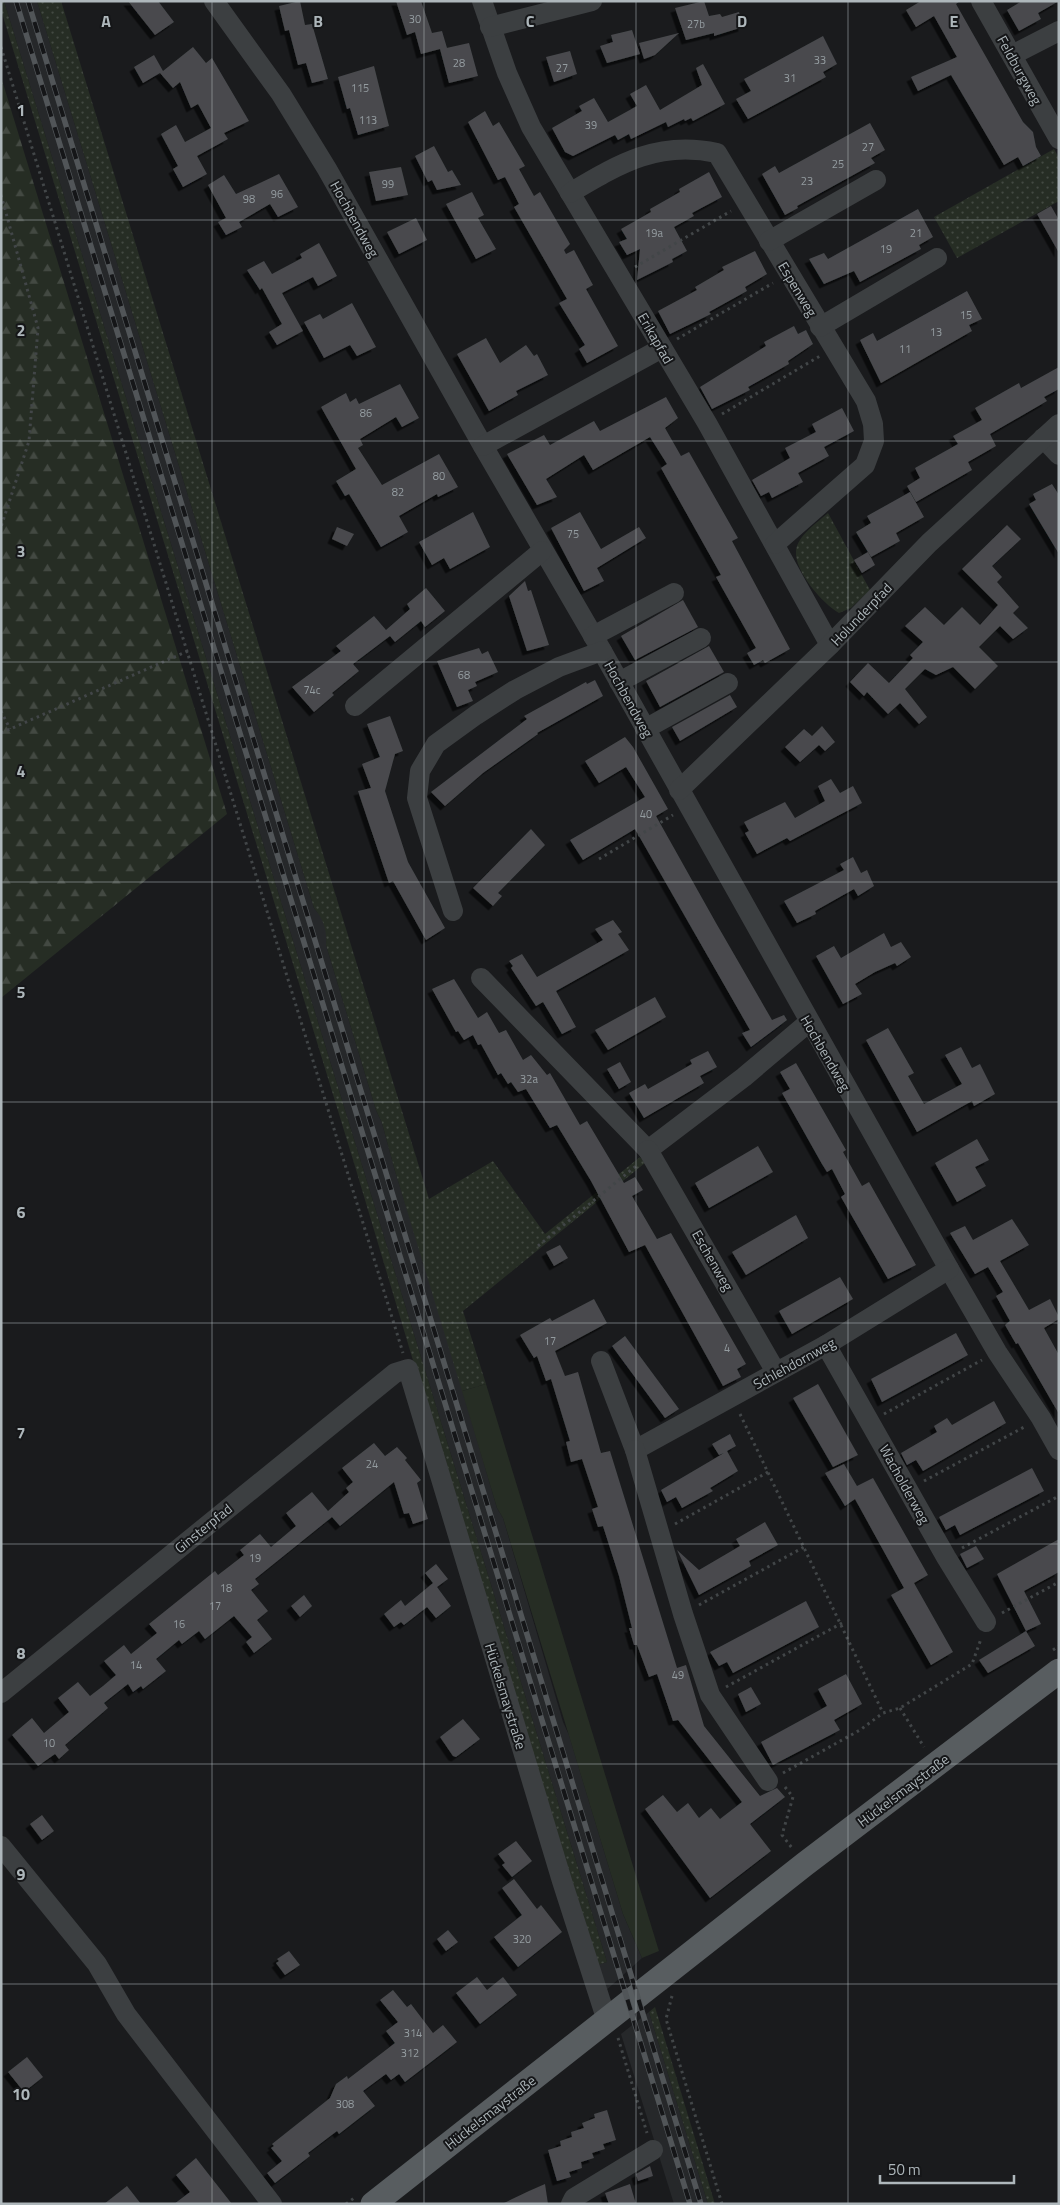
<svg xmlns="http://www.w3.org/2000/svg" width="1060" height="2205" font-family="'Titillium Web',sans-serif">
<defs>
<pattern id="grass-dots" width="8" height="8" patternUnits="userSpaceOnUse" patternTransform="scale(1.25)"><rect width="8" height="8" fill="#262d24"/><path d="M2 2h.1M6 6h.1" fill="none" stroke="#434942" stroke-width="1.8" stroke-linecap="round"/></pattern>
<pattern id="forest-firs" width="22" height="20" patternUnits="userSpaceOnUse" patternTransform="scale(1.25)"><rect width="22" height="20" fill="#262d24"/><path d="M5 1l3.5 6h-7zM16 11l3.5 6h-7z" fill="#434942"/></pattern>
<filter id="shadow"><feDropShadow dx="-4.5" dy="4.5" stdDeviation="0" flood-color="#0009"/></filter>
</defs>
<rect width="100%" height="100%" fill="#1a1b1d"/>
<g fill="#26282a">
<polygon points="4,1 37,1 314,908 323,919 327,933 326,945 376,1110 382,1123 395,1171 444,1326 497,1508 503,1518 563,1722 569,1735 623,1914 642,1958 603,1993 594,1966 607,1962"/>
<polygon points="649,2012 708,2204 674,2204 621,2034"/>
</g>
<g fill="url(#grass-dots)">
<polygon points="1,1 4,1 607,1962 594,1966 354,1163 1,10"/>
<path d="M37,1h24l368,1198 64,-38 52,73 95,-77 5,6 -182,148 23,73 -24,7 -67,-220 -13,-48 -6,-13 -50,-165c1,-15 -2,-25 -12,-37z"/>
<polygon points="1054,149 1059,158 1059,201 957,258 934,217"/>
<path d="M828,513l42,77 -19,18 -12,5c-16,-9 -45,-42 -43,-62 1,-15 22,-29 32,-38z"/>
<polygon points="655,2007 715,2204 708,2204 649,2012"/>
</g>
<polygon fill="url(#forest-firs)" points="1,77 227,814 1,998"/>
<polygon fill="#262d24" points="486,1384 658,1948 659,1951 642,1958 623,1914 503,1518 497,1508 462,1391"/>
<g fill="#484a4d" filter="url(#shadow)">
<polygon points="128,1 158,1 174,22 155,35"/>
<polygon points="300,1 305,25 312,24 328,79 312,83 306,63 298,65 289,30 285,31 279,6"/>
<polygon points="396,1 421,1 432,33 442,31 447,48 442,49 469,43 478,76 449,83 440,49 421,54 415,32 407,35"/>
<polygon points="704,1 709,16 720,14 722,17 739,12 743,27 714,36 714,33 686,40 675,8"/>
<polygon points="921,1 960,1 956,4 1023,122 1033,132 1036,147 1041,156 1023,166 1018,157 1004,165 951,75 918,91 911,77 957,57 934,16 916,27 906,10"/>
<polygon points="1022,1 1059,1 1038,13 1041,19 1019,31 1007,10"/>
<polygon points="632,30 640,54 607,63 600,46 613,42 611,35"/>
<polygon points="679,33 655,55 644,59 639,43"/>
<polygon points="823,36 837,64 823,72 826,77 748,119 736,99 751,91 744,79"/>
<polygon points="193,47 206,63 212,58 249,121 224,133 228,139 197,156 207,174 183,187 173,169 178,166 161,134 176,125 185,142 211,128 198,104 191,108 180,82 173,88 160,73 143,83 134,67 154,55 163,71"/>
<polygon points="570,51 577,74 554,82 546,57"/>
<polygon points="703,64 725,104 693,121 691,118 685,121 684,119 668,127 666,122 631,139 629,134 618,140 615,135 573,156 565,152 552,128 582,111 579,106 594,98 608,122 637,106 630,94 646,85 660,110 702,85 696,68"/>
<polygon points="374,66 389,126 358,135 350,108 347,109 338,77"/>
<polygon points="485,111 493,126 499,122 525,166 519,169 534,196 540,192 570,244 564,250 566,254 574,250 593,285 586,289 618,346 587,363 579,349 585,345 559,303 567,299 514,207 519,204 505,177 498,180 468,122"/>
<polygon points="870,123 885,150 871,158 875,163 797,206 798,208 785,215 762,174 775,166 779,173"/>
<polygon points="434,146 448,172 452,170 461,185 437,190 432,180 428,182 415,156"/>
<polygon points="401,167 408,195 376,201 369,172"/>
<polygon points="709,172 722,197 692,213 694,216 674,227 687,251 672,259 673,262 637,280 640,249 627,255 619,242 627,239 621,229 651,212 650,209 680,192 679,189"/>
<polygon points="279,174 298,207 278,217 270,204 239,222 242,227 226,235 218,222 226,218 208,185 224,175 236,194"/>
<polygon points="472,192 484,215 478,218 496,249 476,259 446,204"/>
<polygon points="1051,206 1059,220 1059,253 1037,214"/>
<polygon points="918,209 933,237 919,245 921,249 860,282 854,271 824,284 809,259 824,253 828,259"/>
<polygon points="416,218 427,240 399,254 387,232"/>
<polygon points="319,243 337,276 318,286 313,277 282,293 303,331 277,345 269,332 282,324 262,288 260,290 247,270 264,261 272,274 302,258 300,254"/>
<polygon points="755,251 767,274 745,287 747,291 709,312 711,314 670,334 658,311 697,290 695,287 724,270 722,267"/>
<polygon points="967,291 982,319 969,325 972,331 881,383 860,340 873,333 877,341"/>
<polygon points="352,303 376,347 357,356 350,345 324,358 304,322 320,314 323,319"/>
<polygon points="794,326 798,334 806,330 813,344 788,361 789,364 748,387 750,390 712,409 700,387 766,346 764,342"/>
<polygon points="486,338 500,363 526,345 534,356 537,354 548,375 516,391 518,395 489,411 457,354"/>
<polygon points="1059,367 1059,389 1044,397 1047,401 990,434 996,446 968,462 972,470 916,502 907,486 920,478 915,468 958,444 953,436 982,420 975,408 1019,383 1021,388"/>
<polygon points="400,384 419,418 402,427 396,417 360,439 363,445 358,448 382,485 439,454 458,487 438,497 437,494 399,516 408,532 381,547 349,494 345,496 336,481 356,469 321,407 346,393 350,402 356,398 359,404"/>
<polygon points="666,397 678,418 665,428 681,456 689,452 738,538 732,541 790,649 765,663 763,660 754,665 747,653 756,648 716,577 721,575 661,468 667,464 650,437 593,470 584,455 546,479 557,497 537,505 507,454 544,435 550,445 594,421 600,431"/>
<polygon points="842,408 854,431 824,447 829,456 798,473 803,482 772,498 769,492 761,496 752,480 790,458 785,448 816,432 812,424"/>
<polygon points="1052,484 1059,495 1059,554 1029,504 1036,500 1033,494"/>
<polygon points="910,492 924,517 896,533 900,541 871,557 856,532 871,523 867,516"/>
<polygon points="473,512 490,547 450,569 444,558 432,565 419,542"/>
<polygon points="580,512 601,549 639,527 646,538 597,568 604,581 584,591 551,528"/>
<polygon points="1007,525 1021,539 992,566 1002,577 997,582 1019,607 1013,613 1028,628 1013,639 1000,626 979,647 998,666 975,689 953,667 936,675 925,669 905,689 927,717 919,724 900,703 888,714 867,692 864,696 850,682 868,663 889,683 913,658 910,655 923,642 905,626 925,607 944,625 962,607 980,625 998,605 962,569"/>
<polygon points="337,527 354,534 347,546 332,539"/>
<polygon points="868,552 875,565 862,573 854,560"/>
<polygon points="525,581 528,591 531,590 549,645 527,651 509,596"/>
<polygon points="426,588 445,611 425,627 421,621 395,642 390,636 353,664 359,671 332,693 334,695 314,712 292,687 341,651 336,646 374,616 386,630 410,609 407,604"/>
<polygon points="683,600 698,627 635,660 621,636"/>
<polygon points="709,646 724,672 660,707 646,681"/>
<polygon points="479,648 482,654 488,651 498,672 475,682 477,686 468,690 473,701 457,707 437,661"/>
<polygon points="595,680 603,696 537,733 538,734 483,773 445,806 431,792 527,719 524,716 586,682 587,684"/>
<polygon points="730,695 737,707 680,741 672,727"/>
<polygon points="390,716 403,751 395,754 385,791 408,862 445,928 426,940 393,881 389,883 358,791 371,788 362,764 380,757 367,724"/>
<polygon points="822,726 835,742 825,751 819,745 800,762 785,747 804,729 812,736"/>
<polygon points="625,737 633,747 668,809 656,816 716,923 772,1020 784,1015 787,1020 751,1047 742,1033 750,1030 635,829 583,860 570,840 645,797 626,767 599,783 585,761"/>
<polygon points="831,779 840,793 853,786 862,803 790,841 787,838 757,854 745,833 749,831 744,822 785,802 795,818 825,801 818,786"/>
<polygon points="531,829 545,845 498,893 502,896 493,906 473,888"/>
<polygon points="853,857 861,873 867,870 874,886 858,896 854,889 815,911 816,914 797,923 784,901 844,870 840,864"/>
<polygon points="613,920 622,932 618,934 629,950 556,991 576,1027 562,1034 543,1002 536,1006 511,968 513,966 509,961 522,954 537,977 603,940 595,929"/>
<polygon points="884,933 891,947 901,942 911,957 897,966 895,963 875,972 855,984 862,994 843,1004 816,956 834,946 841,958"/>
<polygon points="454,979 478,1018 487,1012 499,1033 506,1030 523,1060 531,1055 547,1075 550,1073 580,1125 587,1121 624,1183 635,1177 643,1190 632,1196 657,1239 671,1233 746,1364 737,1369 741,1377 723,1386 645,1245 629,1252 591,1181 557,1125 550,1128 526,1089 518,1092 511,1082 508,1084 501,1073 498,1075 481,1044 478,1045 473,1035 464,1040 458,1031 456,1032 432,989"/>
<polygon points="655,997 666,1017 608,1050 595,1030"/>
<polygon points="888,1028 914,1073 908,1076 924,1104 962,1084 945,1055 961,1047 972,1068 980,1064 995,1094 974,1106 972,1101 917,1132 866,1040"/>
<polygon points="708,1051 717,1067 700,1076 704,1083 644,1118 629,1093 645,1084 648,1089 692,1064 690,1060"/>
<polygon points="620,1062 631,1082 619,1089 607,1069"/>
<polygon points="796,1063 846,1150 843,1152 862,1186 869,1182 916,1265 888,1279 841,1197 845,1194 832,1169 827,1172 822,1164 782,1093 790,1089 780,1072"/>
<polygon points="977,1139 989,1160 975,1167 986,1186 957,1202 935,1163"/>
<polygon points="758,1146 773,1172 709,1208 695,1183"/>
<polygon points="796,1215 808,1238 746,1275 732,1252"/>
<polygon points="1012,1219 1029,1245 1000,1261 1029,1310 1050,1299 1059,1317 1059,1319 1044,1328 1059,1355 1059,1414 1018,1343 1016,1344 1005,1325 1010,1321 996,1296 1003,1292 988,1267 975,1274 950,1233 965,1226 973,1240"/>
<polygon points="560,1245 568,1258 554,1266 546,1252"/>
<polygon points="840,1277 853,1299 792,1334 779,1311"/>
<polygon points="594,1299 607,1323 555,1351 565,1376 578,1372 601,1453 610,1451 677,1668 686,1665 704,1726 760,1796 777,1788 785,1797 750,1824 771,1851 710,1898 645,1809 663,1795 677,1812 688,1803 699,1818 711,1808 720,1819 742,1802 678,1720 673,1721 657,1674 649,1677 637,1645 634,1645 629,1628 632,1628 619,1576 603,1526 598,1527 592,1509 598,1507 582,1459 571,1462 566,1442 570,1441 551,1379 546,1381 537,1356 534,1358 520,1335 550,1318 552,1321"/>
<polygon points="956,1333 968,1355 882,1402 871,1379"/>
<polygon points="625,1336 679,1409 665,1418 612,1346"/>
<polygon points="818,1384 858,1455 833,1467 793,1398"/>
<polygon points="994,1401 1006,1423 923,1471 916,1460 907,1465 901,1453 937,1432 934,1426 947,1418 952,1425"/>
<polygon points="730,1434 736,1446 727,1451 738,1471 710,1488 713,1491 682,1508 676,1497 667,1502 661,1490 724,1453 719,1455 712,1444"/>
<polygon points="374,1443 385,1456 397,1447 407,1458 405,1460 421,1480 417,1483 428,1519 413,1524 409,1513 404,1514 394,1482 340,1526 332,1517 255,1579 259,1584 251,1590 268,1611 257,1620 272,1639 254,1653 246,1642 252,1637 234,1616 205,1639 199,1631 182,1644 179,1640 156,1659 166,1671 143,1689 141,1686 133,1692 128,1684 104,1703 108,1708 65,1745 69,1750 59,1759 55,1754 38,1766 12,1735 32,1718 44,1733 69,1712 58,1698 78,1682 90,1696 103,1686 116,1675 104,1661 124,1645 131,1654 157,1633 149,1624 215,1571 218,1575 244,1555 240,1550 260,1534 271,1547 296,1526 286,1513 312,1492 328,1511 349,1492 346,1488 353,1482 342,1468"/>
<polygon points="844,1464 857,1486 873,1478 928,1575 914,1583 953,1652 931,1665 891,1595 904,1588 855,1499 845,1506 825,1473"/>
<polygon points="1032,1468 1044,1491 960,1535 955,1525 946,1530 939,1517"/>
<polygon points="765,1522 778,1545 749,1561 751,1566 699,1595 677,1550 699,1570 740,1546 736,1539"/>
<polygon points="1059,1539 1059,1572 1024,1591 1041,1624 1026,1631 997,1574"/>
<polygon points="976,1546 984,1559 967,1568 960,1554"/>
<polygon points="436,1564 448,1579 437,1587 451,1606 436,1618 427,1607 404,1625 401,1622 394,1627 384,1614 401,1600 405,1606 433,1583 425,1573"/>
<polygon points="304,1595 312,1606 300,1617 291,1606"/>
<polygon points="806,1601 819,1627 733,1673 727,1662 719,1666 710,1652"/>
<polygon points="1026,1631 1035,1646 988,1673 979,1660"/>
<polygon points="846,1674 862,1704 834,1720 840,1730 773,1765 761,1742 827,1706 818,1689"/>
<polygon points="751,1687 761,1704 746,1712 738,1694"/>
<polygon points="463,1719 480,1739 456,1757 453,1756 440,1737"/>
<polygon points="42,1815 54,1831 42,1840 30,1824"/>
<polygon points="516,1841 532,1861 512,1877 502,1865 505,1863 498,1854"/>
<polygon points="514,1879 537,1909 541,1905 562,1932 518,1967 494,1937 522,1915 502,1888"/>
<polygon points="448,1930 458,1942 446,1951 437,1939"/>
<polygon points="289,1951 300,1965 285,1975 276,1963 279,1961 277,1959"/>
<polygon points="477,1977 487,1990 503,1977 517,1995 480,2024 456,1993"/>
<polygon points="393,1990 407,2007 411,2004 433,2033 443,2025 457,2042 405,2082 399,2074 391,2080 386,2074 363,2091 375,2106 339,2134 337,2131 308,2153 310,2156 275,2183 267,2173 282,2161 271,2148 274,2146 272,2144 330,2098 336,2084 347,2076 348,2079 395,2043 386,2031 398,2022 380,2000"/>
<polygon points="27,2057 43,2077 24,2092 8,2072"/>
<polygon points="607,2110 616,2140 603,2144 605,2149 592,2153 594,2158 581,2162 582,2168 569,2172 571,2177 557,2181 548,2150 561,2146 560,2141 572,2137 571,2132 584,2128 582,2123 595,2118 594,2114"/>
<polygon points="196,2158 210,2176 232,2204 174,2204 190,2192 176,2175"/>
<polygon points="650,2166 653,2176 638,2181 636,2174"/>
<polygon points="545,2184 548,2204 502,2204 529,2191"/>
<polygon points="630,2184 636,2204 609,2204 605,2193"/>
<polygon points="127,2186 141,2204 104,2204"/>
</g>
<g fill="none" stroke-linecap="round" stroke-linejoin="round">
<g stroke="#424648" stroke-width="3" stroke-dasharray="2.5 4" stroke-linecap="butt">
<polyline points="1,47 403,1353"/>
<polyline points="1,195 38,328 29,441 1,527"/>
<polyline points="635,267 731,211"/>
<polyline points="677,339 773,283"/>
<polyline points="722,414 820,356"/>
<polyline points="1,711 10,729"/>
<polyline points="1,733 188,651"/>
<polyline points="599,859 673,815"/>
<polyline points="538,1246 636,1166"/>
<polyline points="740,1414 883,1713"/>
<polyline points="884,1414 982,1360"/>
<polyline points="924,1481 1026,1426"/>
<polyline points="675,1524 768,1472"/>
<polyline points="962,1548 1059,1496"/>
<polyline points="699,1605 804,1547"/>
<polyline points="1002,1613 1059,1582"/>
<polyline points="1053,1650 1059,1646"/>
<polyline points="726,1687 842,1623"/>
<polyline points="900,1708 924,1747"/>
<polyline points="783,1773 860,1730 883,1713 900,1708 972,1664 981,1639"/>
<polyline points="785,1787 793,1797 782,1835 792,1848"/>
<polyline points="672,1996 666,2019 722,2204"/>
<polyline points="618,2038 647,2133"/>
<polyline points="346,2204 354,2198"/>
</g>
<g stroke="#3c3f41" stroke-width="20">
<polyline points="214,1 281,94 327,169 483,446 602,651 949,1269 997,1352 1041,1418 1059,1450"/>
<polyline points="482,1 507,73 531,127 707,423 830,645"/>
<polyline points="981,1 1059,139"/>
<polyline points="490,27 592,1"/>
<polyline points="1012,55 1059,31"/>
<path d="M570,193c49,-29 88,-53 147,-40l149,248 7,23 1,17 -9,24 -90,79"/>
<polyline points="769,241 876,180"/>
<polyline points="820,327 937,258"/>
<polyline points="1043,438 1059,455"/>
<polyline points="483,446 662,348"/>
<polyline points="593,636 674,593"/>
<polyline points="619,682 701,638"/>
<polyline points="355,706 542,551"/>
<polyline points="645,729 728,683"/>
<polyline points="679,790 830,645 929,543 1059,424"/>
<polyline points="453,911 417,798 420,771 436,744 476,715 515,690 559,667 602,651"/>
<polyline points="481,978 648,1150 744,1077 809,1022"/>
<polyline points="648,1150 776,1372"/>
<polyline points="826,1345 946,1557 986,1622"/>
<polyline points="601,1361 635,1450 826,1345 949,1269"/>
<polyline points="635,1450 683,1614 710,1695 768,1781"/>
<polyline points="1,1693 395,1373 408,1369 562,1881 607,2021"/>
<polyline points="1,1846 97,1964 126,2014 272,2204"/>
<polyline points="571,2204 574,2198 653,2150"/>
</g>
<polyline stroke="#585d60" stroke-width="25" points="373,2204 805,1864 1059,1671"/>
<g stroke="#515558" stroke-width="5.5">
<g id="rail">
<polyline points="16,1 690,2204"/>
<polyline points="28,1 701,2204"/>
</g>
</g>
<use href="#rail" stroke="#151618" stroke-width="4" stroke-dasharray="11" stroke-linecap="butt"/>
</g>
<path fill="none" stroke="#aeb7bb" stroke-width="1" stroke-opacity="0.55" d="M212,1v2203M424,1v2203M636,1v2203M848,1v2203M1,220h1058M1,441h1058M1,662h1058M1,882h1058M1,1102h1058M1,1323h1058M1,1544h1058M1,1764h1058M1,1984h1058"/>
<g text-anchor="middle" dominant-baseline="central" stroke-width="4" stroke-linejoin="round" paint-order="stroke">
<g font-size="11" fill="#949ca0">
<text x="415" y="19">30</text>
<text x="696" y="24">27b</text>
<text x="820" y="60">33</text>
<text x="459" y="63">28</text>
<text x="562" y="68">27</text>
<text x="790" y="78">31</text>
<text x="360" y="88">115</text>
<text x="368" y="120">113</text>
<text x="591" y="125">39</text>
<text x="868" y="147">27</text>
<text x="838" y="164">25</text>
<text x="807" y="181">23</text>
<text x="388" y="184">99</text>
<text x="277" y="194">96</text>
<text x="249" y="199">98</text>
<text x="654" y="233">19a</text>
<text x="916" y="233">21</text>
<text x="886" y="249">19</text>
<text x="966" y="315">15</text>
<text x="936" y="332">13</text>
<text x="905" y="349">11</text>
<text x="366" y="413">86</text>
<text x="439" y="476">80</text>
<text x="398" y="492">82</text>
<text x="573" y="534">75</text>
<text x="464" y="675">68</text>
<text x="312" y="690">74c</text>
<text x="646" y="814">40</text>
<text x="529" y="1079">32a</text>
<text x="550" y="1341">17</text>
<text x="727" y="1348">4</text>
<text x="372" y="1464">24</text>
<text x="255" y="1558">19</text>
<text x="226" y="1588">18</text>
<text x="215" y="1606">17</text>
<text x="179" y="1624">16</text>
<text x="136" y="1665">14</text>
<text x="678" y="1675">49</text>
<text x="49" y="1743">10</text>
<text x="522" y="1939">320</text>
<text x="413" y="2033">314</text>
<text x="410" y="2053">312</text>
<text x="345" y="2104">308</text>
</g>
<g font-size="14" fill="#aeb7bb" stroke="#151618">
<text transform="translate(1020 70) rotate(61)">Feldburgweg</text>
<text transform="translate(355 219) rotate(61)">Hochbendweg</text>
<text transform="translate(798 289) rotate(59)">Espenweg</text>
<text transform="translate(656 338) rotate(60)">Erikapfad</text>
<text transform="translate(861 614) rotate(-46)">Holunderpfad</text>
<text transform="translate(629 699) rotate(61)">Hochbendweg</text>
<text transform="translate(826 1053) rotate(60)">Hochbendweg</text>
<text transform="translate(713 1260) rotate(60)">Eschenweg</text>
<text transform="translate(794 1363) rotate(-29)">Schlehdornweg</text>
<text transform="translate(905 1484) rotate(61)">Wacholderweg</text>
<text transform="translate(203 1528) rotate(-39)">Ginsterpfad</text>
<text transform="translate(506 1696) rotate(73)">Hückelsmaystraße</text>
<text transform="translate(903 1790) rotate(-37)">Hückelsmaystraße</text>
<text transform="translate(490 2112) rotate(-38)">Hückelsmaystraße</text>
</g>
</g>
<g font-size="16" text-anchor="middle" font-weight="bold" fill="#aeb7bb" stroke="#151618" stroke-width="4" stroke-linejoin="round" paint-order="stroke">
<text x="106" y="27">A</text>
<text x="318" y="27">B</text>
<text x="530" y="27">C</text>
<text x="742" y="27">D</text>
<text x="954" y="27">E</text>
<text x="21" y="116">1</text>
<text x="21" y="336">2</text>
<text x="21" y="557">3</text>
<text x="21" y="777">4</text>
<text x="21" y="998">5</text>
<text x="21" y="1218">6</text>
<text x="21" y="1439">7</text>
<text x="21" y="1659">8</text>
<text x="21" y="1880">9</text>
<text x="21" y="2100">10</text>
</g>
<rect width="1060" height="2205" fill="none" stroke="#aeb7bb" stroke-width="5"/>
<path d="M880 2175v8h134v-8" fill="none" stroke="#aeb7bb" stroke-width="2.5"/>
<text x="888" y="2175" font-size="15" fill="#aeb7bb" stroke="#151618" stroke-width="4" paint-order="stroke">50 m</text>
</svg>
